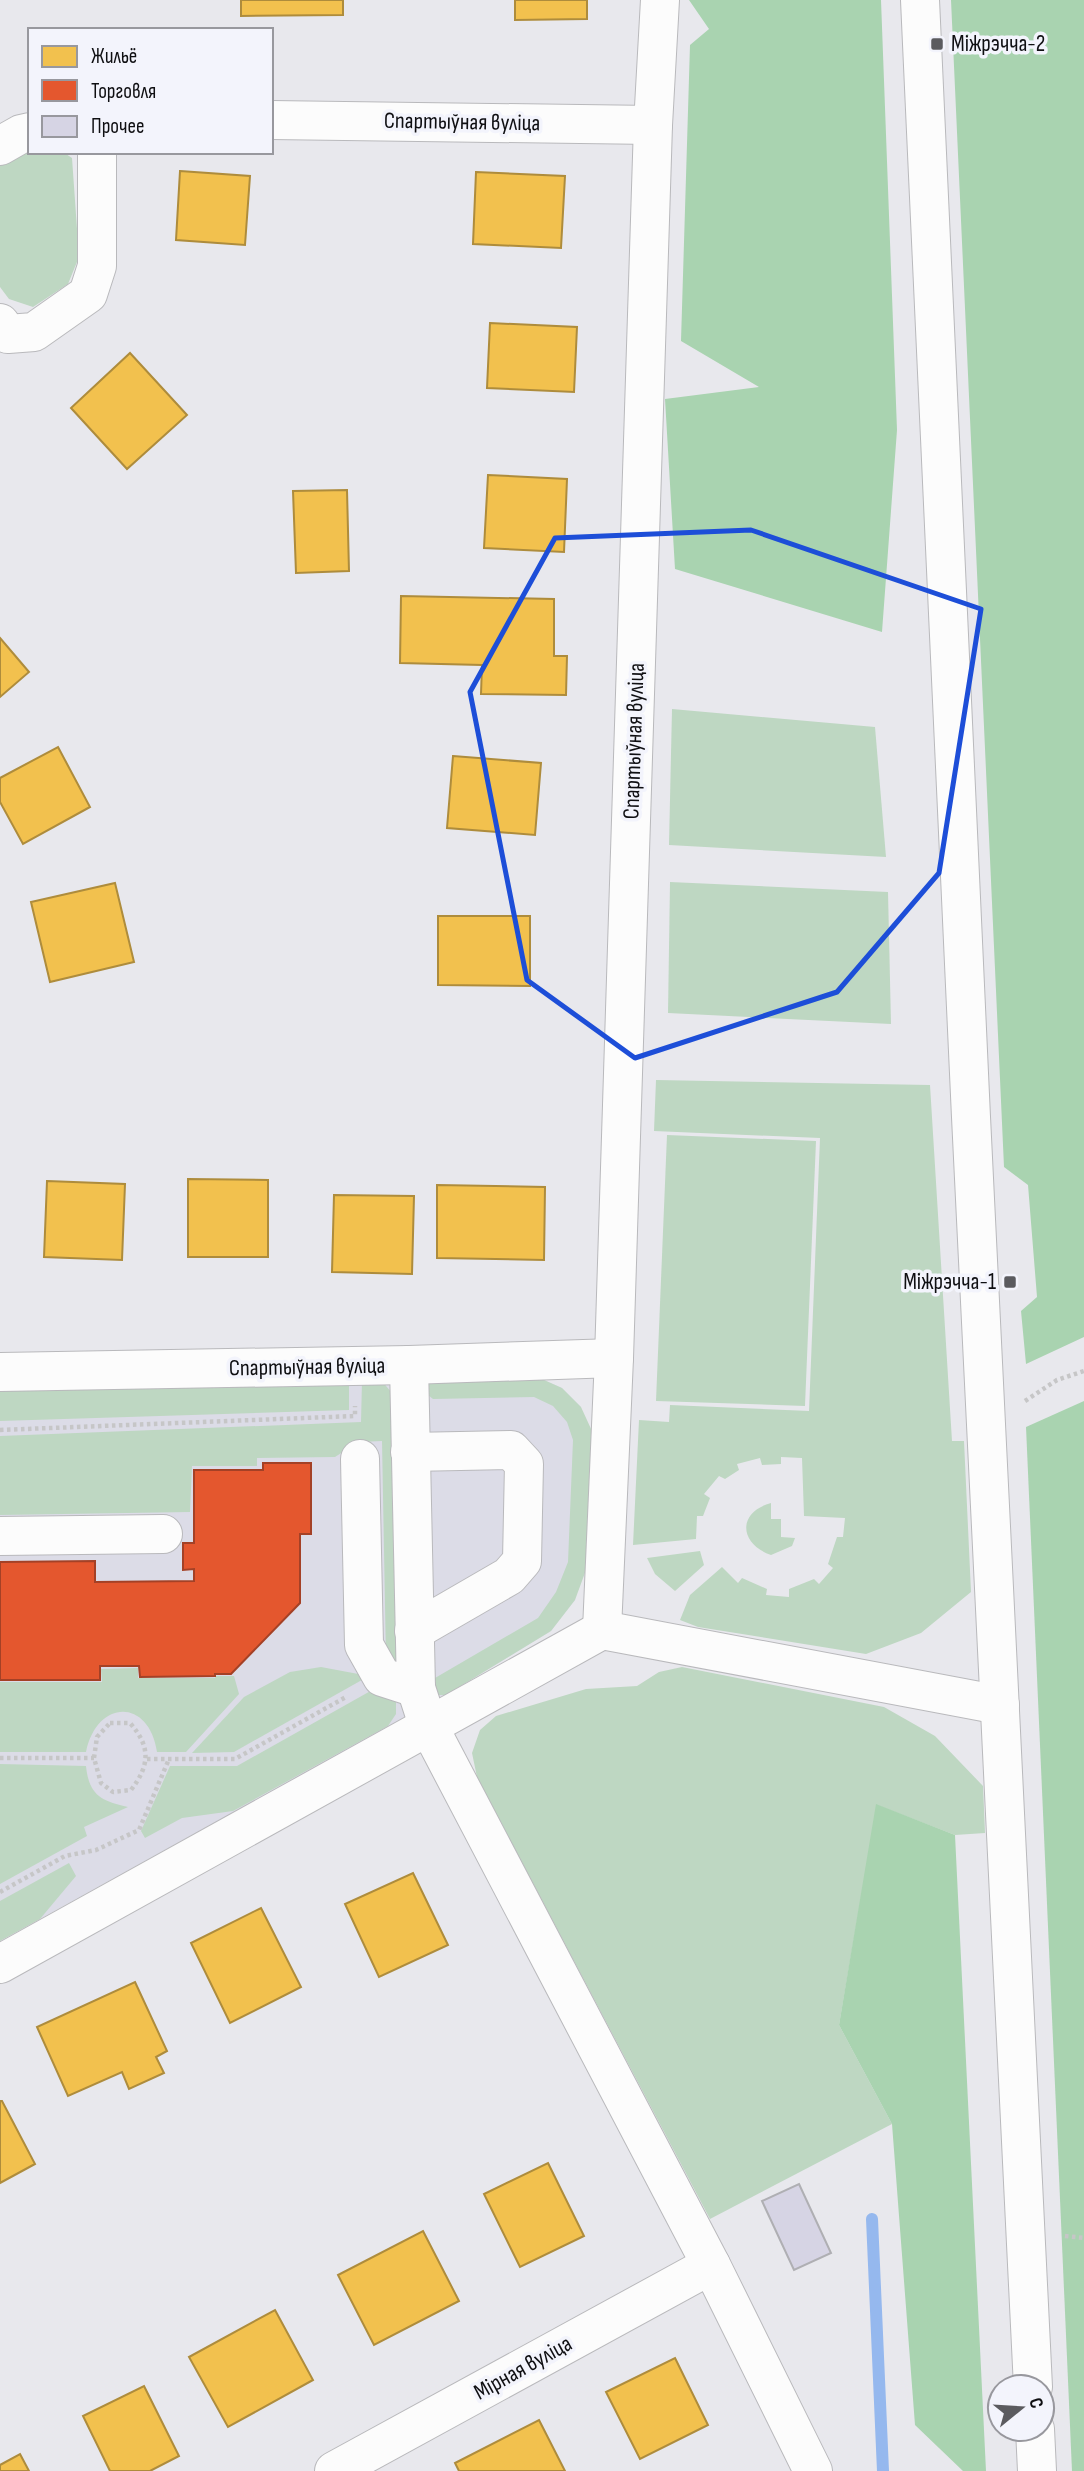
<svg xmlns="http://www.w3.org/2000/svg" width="1084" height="2471" font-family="'Sofia Sans Condensed',sans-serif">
<rect width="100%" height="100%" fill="#e8e8ed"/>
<polygon fill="#dcdce7" points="535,1376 562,1388 581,1407 575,1600 551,1631 446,1695 0,1941 0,1391"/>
<g fill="#bed7c2">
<polygon points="30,146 30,152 63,152 72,158 79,257 68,284 33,307 9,299 0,287 0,162"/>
<polygon points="672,709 875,727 886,857 669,845"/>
<polygon points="670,882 888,892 891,1024 668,1013"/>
<polygon points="656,1080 930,1085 952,1441 964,1441 971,1592 921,1633 866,1654 698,1627 680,1620 690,1595 722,1567 738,1583 742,1578 767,1589 766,1595 789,1597 789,1589 814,1579 819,1584 833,1568 828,1564 837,1537 843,1537 845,1518 804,1516 802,1458 781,1457 781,1464 762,1465 760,1458 737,1464 739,1470 725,1479 719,1476 704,1494 710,1498 703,1516 697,1516 696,1539 633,1545 639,1420 669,1422 670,1405 809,1411 820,1138 654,1131"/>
<polygon points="667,1135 816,1141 805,1406 656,1401"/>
<polygon points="535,1376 562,1388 581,1407 592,1431 586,1570 575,1600 551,1631 446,1695 439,1695 433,1690 435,1678 538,1618 556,1592 568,1562 573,1440 567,1422 553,1406 534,1397 433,1399 428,1395 427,1383"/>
<polygon points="381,1380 392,1393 399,1663 386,1660 382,1441 358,1442 335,1457 257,1458 257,1466 192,1466 190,1512 0,1515 0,1436 361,1422 362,1381"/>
<polygon points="349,1381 349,1410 0,1421 0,1391"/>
<path d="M771,1503v16h10v18l14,1 -3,8 -21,9c-32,-11 -34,-43 0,-52z"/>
<polygon points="700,1551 704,1565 675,1591 655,1574 647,1558"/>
<polygon points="321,1667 369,1676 234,1752 192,1753 244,1697 290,1672"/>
<polygon points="682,1667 884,1707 935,1736 983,1786 985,1833 955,1835 877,1805 839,2025 892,2124 710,2219 477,1777 472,1753 480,1730 496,1716 586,1689 637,1686 659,1672"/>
<path d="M138,1668v10h77l1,-2h18l5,18 -53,58h-29c-8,-54 -60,-53 -71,0h-86v-70h102l-1,-13z"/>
<polygon points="374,1689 396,1697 396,1714 388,1726 233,1811 182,1818 145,1838 141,1831 170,1766 237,1766"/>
<path d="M0,1764l86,2c3,29 15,35 42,41l-44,20 3,9 -87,48z"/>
<polygon points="69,1863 76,1876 40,1919 0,1941 0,1901"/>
</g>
<g fill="#a9d3b0">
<polygon points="689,0 881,0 897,430 882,632 675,569 665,399 759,387 681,341 690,45 709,29"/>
<polygon points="951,0 1084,0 1084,1337 1026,1364 1021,1311 1037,1297 1028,1185 1004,1167"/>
<polygon points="1084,1401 1084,2471 1072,2471 1026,1427"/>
<polygon points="876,1804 955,1835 986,2471 963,2471 915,2425 892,2124 839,2025"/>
</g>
<g fill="#f2c14e" stroke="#ae8c3c" stroke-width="2">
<polygon points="241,0 343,0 343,15 241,16"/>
<polygon points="515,0 587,0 587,19 515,20"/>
<polygon points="180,171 250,176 245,245 176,240"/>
<polygon points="476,172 565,176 561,248 473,244"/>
<polygon points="490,323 577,327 574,392 487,388"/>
<polygon points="130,353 187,415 127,469 71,408"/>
<polygon points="488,475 567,479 564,552 484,548"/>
<polygon points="347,490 349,571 296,573 293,491"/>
<polygon points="401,596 554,599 554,656 567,656 566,695 481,694 482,665 400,663"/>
<polygon points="0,638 29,672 0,697"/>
<polygon points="58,747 90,807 23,844 0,802 0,778"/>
<polygon points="453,756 541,763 535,835 447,828"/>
<polygon points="115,883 134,962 50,982 31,902"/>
<polygon points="438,916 530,916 530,986 438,985"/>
<polygon points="188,1179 268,1180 268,1257 188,1257"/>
<polygon points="47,1181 125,1184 122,1260 44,1257"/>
<polygon points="437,1185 545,1187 544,1260 437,1258"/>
<polygon points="334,1195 414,1196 412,1274 332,1272"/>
<polygon points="413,1873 448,1945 379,1977 345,1904"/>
<polygon points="261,1908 301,1987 230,2023 191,1943"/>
<polygon points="135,1982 167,2051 156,2057 164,2073 129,2089 122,2072 68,2096 37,2027"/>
<polygon points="0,2101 2,2101 35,2164 0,2183"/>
<polygon points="548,2163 584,2236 520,2267 484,2194"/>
<polygon points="423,2231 459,2301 374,2345 338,2275"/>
<polygon points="275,2310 313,2380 228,2427 189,2357"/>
<polygon points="675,2358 708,2425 640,2459 606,2392"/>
<polygon points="144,2386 179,2456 150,2471 110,2471 83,2416"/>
<polygon points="539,2420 565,2471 459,2471 455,2463"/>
<polygon points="20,2454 29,2471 0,2471 0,2465"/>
</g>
<polygon fill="#e4572e" stroke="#a44126" stroke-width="2" points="263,1463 311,1463 311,1534 300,1534 300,1603 231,1674 215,1674 215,1676 140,1677 139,1666 100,1666 100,1680 0,1680 0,1562 95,1561 95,1582 194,1581 194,1569 183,1570 183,1543 194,1543 194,1470 263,1470"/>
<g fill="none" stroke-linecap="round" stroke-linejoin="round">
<polyline stroke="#95b8ee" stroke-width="12" points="872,2219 883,2471"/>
</g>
<polygon fill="#d6d4e4" stroke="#afafb3" stroke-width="2" points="799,2184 831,2253 794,2270 762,2201"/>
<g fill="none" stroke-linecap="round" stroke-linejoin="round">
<g stroke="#b9b9bc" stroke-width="40">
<g id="minor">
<polyline points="920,0 971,1117 1033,2387"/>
<polyline points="271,120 653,125"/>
<polyline points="0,146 21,134 30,132"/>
<polyline points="0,323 8,334 34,332 88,294 97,266 97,152"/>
<polyline points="409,1365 416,1688 428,1725 711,2265 813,2471"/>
<polyline points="0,1372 409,1365 614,1358"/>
<polyline points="410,1452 511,1450 524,1464 522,1561 509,1576 414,1631"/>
<polyline points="360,1459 364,1645 382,1677 416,1688"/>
<polyline points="0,1536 163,1534"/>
<polyline points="602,1630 614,1358 653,125 660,0"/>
<polyline points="0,1964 602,1630 1000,1705"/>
<polyline points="1035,2429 1037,2471"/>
<polyline points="334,2471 711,2265"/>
</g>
</g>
<g stroke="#c6c6c7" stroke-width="4.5" stroke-dasharray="3.5 3.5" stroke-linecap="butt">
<polyline points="1025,1401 1057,1380 1084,1371"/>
<polyline points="0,1430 355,1416 355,1406"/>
<path d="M110,1723h20c21,24 20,42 1,67l-18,2 -12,-9 -7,-25 3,-21z"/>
<polyline points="0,1758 94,1758"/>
<polyline points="147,1759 235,1759 346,1697"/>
<polyline points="0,1892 65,1856 96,1850 139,1830 169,1759"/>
<polyline points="1065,2236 1084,2238"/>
</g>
<use href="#minor" stroke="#fcfcfc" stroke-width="38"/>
</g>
<path fill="none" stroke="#1d4ed8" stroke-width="5" stroke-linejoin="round" d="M751,530l230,79 -42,264 -102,119 -202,66 -108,-78 -57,-288 85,-154z"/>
<g fill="#5b5b5f" stroke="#f3f4fc" stroke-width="2.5">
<rect x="930" y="37" width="14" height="14" rx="3.5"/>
<rect x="1003" y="1275" width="14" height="14" rx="3.5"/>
</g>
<g text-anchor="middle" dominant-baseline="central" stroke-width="7" stroke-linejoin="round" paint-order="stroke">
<g font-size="23" fill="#0f0f12" stroke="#f3f4fc" text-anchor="start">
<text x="951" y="44">Міжрэчча-2</text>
<text x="996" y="1282" text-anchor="end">Міжрэчча-1</text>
</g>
<g font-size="23" fill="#0f0f12" stroke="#f3f4fc">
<text transform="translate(462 122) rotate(1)">Спартыўная вуліца</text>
<text transform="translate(634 741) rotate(-88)">Спартыўная вуліца</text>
<text transform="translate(307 1367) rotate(-1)">Спартыўная вуліца</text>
<text transform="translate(523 2368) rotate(-29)">Мірная вуліца</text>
</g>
</g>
<rect x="28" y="28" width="245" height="126" fill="#f3f4fc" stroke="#98989e" stroke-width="2"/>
<rect x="42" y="46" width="35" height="21" fill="#f2c14e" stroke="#98989e" stroke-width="2"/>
<text x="91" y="63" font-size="21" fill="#0f0f12">Жильё</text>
<rect x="42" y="80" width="35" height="21" fill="#e4572e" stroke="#98989e" stroke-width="2"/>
<text x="91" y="98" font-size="21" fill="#0f0f12">Торговля</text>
<rect x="42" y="116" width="35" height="21" fill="#d6d4e4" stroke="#98989e" stroke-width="2"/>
<text x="91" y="133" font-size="21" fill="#0f0f12">Прочее</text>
<g transform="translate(1021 2408) rotate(72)"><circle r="33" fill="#f3f4fc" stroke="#98989e" stroke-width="2"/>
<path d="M0-5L12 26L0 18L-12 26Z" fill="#5b5b5f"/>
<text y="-10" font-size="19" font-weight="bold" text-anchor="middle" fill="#0f0f12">С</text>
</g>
</svg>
